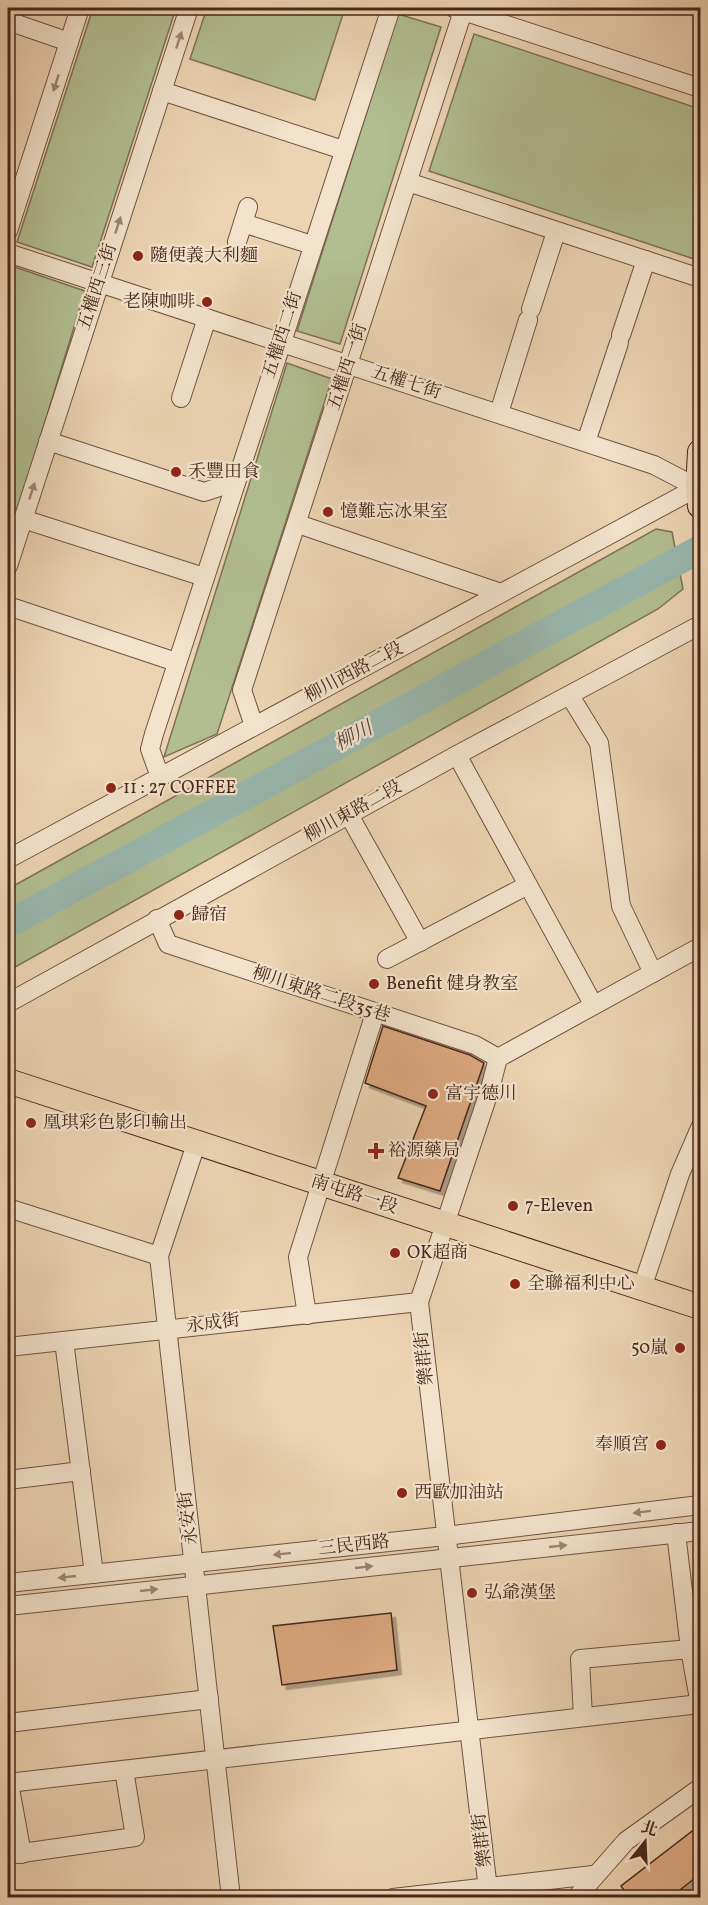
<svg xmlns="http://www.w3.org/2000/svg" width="708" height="1905" font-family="Vollkorn,'Noto Serif TC',serif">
<defs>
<filter id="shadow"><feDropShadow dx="4.5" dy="4.5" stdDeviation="0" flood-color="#0004"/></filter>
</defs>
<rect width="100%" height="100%" fill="#ecd4b2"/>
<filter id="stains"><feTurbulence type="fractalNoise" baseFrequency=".00333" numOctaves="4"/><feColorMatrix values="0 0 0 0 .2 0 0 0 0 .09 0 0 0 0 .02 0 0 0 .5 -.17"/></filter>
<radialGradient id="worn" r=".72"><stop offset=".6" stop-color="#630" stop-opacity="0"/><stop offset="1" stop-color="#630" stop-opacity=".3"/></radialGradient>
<g fill="#b2be90" stroke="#7d7256" stroke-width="1.5">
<polygon points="93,8 176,8 92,267 17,242"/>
<polygon points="207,8 345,8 315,100 190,59"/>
<polygon points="398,14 441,27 340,344 297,331"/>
<polygon points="474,34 700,109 700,261 429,171"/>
<polygon points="9,265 85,291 8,543 8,270"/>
<polygon points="287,363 332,379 217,734 164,757"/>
<polygon points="656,529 672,532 683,589 658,609 8,971 8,889"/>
</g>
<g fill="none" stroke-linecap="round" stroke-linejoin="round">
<polyline stroke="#99b8b0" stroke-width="28" points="8,924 700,549"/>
</g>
<g fill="#deaa82" stroke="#48271b" stroke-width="1.5" filter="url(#shadow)">
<polygon points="383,1026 470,1055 484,1063 440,1191 398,1178 426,1106 365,1083"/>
<polygon points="391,1613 397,1670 282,1685 273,1626"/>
<polygon points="700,1825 700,1874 670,1898 629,1898 621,1886"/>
</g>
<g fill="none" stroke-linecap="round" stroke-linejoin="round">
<g stroke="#715241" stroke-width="20">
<g id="minor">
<polyline points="454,8 700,88"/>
<polyline points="8,21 69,42"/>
<polyline points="162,91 343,150"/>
<polyline points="408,182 700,278"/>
<polyline points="243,223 312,245"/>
<polyline points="8,231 80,8"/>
<polyline points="237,242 248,207"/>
<polyline points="8,253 654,465 698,488"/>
<polyline points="531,309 556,232"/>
<polyline points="621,335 646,260"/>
<polyline points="181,398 207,318"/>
<polyline points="499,413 528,320"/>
<polyline points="48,441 204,492 235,482"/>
<polyline points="586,442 619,343"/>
<polyline points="23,519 204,577"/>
<polyline points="298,524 501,593"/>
<polyline points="8,566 189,8"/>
<polyline points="8,606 176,662"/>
<polyline points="570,696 599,743 621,906 653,973"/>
<polyline points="254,726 242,690 464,8"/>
<polyline points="457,755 593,1004"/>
<polyline points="160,777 150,749 154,734 391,8"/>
<polyline points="349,815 420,942"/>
<polyline points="8,859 700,486"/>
<polyline points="157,919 168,944 475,1045 498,1058"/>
<polyline points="387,959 526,886"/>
<polyline points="8,1003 457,755 700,625"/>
<polyline points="196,1144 159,1256 231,1898"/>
<polyline points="8,1208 159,1256"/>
<polyline points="642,1288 680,1174 700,1128"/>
<polyline points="307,1315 298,1257 375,1013"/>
<polyline points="64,1341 94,1574"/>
<polyline points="8,1347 419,1302"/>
<polyline points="8,1480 81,1471"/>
<polyline points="676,1533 690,1649 700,1705"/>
<polyline points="8,1583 445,1536 700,1505"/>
<polyline points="8,1606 700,1531"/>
<polyline points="583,1717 580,1659 690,1649"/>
<polyline points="8,1723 209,1699"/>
<polyline points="8,1783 700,1704"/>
<polyline points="9,1783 22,1854"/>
<polyline points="8,1855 135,1837 124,1770"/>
<polyline points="393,1898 593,1875"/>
<polyline points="489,1898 419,1302 490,1089 498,1058 700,947"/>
<polyline points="576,1898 626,1841 700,1788"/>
</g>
</g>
<g stroke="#48271b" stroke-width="26">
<g id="major">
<polyline points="700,452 698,488 700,506"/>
<polyline points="8,1081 700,1307"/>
</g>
</g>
<use href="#minor" stroke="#f3e3cd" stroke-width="18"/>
<use href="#major" stroke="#ecd4b2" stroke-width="24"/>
</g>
<defs><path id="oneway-solid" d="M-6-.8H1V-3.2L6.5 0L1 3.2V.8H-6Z" transform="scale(1.5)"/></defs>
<g fill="#9e8574">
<use href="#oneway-solid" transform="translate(179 40) rotate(-72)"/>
<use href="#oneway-solid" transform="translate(56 83) rotate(108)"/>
<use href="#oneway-solid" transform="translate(118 225) rotate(-72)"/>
<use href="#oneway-solid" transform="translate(32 491) rotate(-72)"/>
<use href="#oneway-solid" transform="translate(642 1512) rotate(173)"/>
<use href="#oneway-solid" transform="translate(558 1546) rotate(-6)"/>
<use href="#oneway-solid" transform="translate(282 1554) rotate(174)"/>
<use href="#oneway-solid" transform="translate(364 1567) rotate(-6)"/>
<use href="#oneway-solid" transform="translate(67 1577) rotate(174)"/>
<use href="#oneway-solid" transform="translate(149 1590) rotate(-6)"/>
</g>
<g fill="#8f2418" stroke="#f3e3cd" stroke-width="2">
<circle cx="138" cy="256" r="6"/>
<circle cx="207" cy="302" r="6"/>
<circle cx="176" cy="472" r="6"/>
<circle cx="328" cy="512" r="6"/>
<circle cx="111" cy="788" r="6"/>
<circle cx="179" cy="915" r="6"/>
<circle cx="374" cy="984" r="6"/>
<circle cx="433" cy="1094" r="6"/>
<circle cx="31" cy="1123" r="6"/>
<path d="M373 1142h6v6h6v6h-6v6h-6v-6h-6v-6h6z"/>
<circle cx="513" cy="1206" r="6"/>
<circle cx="395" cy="1253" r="6"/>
<circle cx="515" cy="1284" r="6"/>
<circle cx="680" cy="1348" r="6"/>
<circle cx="661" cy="1445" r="6"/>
<circle cx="402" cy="1493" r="6"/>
<circle cx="472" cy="1593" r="6"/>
</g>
<g text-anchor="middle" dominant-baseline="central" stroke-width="4.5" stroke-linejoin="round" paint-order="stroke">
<g font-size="18" fill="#48271b" stroke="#f3e3cd" text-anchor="start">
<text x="150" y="256">隨便義大利麵</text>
<text x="195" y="302" text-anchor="end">老陳咖啡</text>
<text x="188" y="472">禾豐田食</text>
<text x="340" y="512">憶難忘冰果室</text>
<text x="123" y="788">11 : 27 COFFEE</text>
<text x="191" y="915">歸宿</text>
<text x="386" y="984">Benefit 健身教室</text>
<text x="445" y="1094">富宇德川</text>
<text x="43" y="1123">凰琪彩色影印輸出</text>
<text x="388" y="1151">裕源藥局</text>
<text x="525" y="1206">7-Eleven</text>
<text x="407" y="1253">OK超商</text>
<text x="527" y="1284">全聯福利中心</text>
<text x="668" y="1348" text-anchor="end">50嵐</text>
<text x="649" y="1445" text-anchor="end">奉順宮</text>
<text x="414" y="1493">西歐加油站</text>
<text x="484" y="1593">弘爺漢堡</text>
</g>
<g font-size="18" fill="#48271b" stroke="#f3e3cd">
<text transform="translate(98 287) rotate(-72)">五權西三街</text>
<text transform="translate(283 335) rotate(-72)">五權西二街</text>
<text transform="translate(348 367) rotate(-72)">五權西一街</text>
<text transform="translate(406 383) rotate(18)">五權七街</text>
<text transform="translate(354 673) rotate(-28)">柳川西路二段</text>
<text transform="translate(353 812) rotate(-29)">柳川東路二段</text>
<text transform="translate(321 995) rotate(18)">柳川東路二段35巷</text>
<text transform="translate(354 1195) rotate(18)">南屯路一段</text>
<text transform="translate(213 1324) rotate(-7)">永成街</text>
<text transform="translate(425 1358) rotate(-96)">樂群街</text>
<text transform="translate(189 1518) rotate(-97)">永安街</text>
<text transform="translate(354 1546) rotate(-6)">三民西路</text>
<text transform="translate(483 1840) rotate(-97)">樂群街</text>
</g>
<g font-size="20" font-style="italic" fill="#5c4b40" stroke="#f3e3cd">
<text transform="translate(354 737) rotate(-28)">柳川</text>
</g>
</g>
<rect width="708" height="1905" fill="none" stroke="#ecd4b2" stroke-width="30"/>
<rect x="9" y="9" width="690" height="1887" fill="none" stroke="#48271b" stroke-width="3"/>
<rect x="15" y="15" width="678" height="1875" fill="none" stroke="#48271b" stroke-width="1.5"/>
<g transform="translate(645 1842) rotate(18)" stroke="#f3e3cd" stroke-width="4.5" paint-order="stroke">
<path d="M0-4.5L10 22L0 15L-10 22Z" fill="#48271b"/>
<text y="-9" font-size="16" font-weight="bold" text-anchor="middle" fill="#48271b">北</text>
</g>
<rect width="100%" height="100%" filter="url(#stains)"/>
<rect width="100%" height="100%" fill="url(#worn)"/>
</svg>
